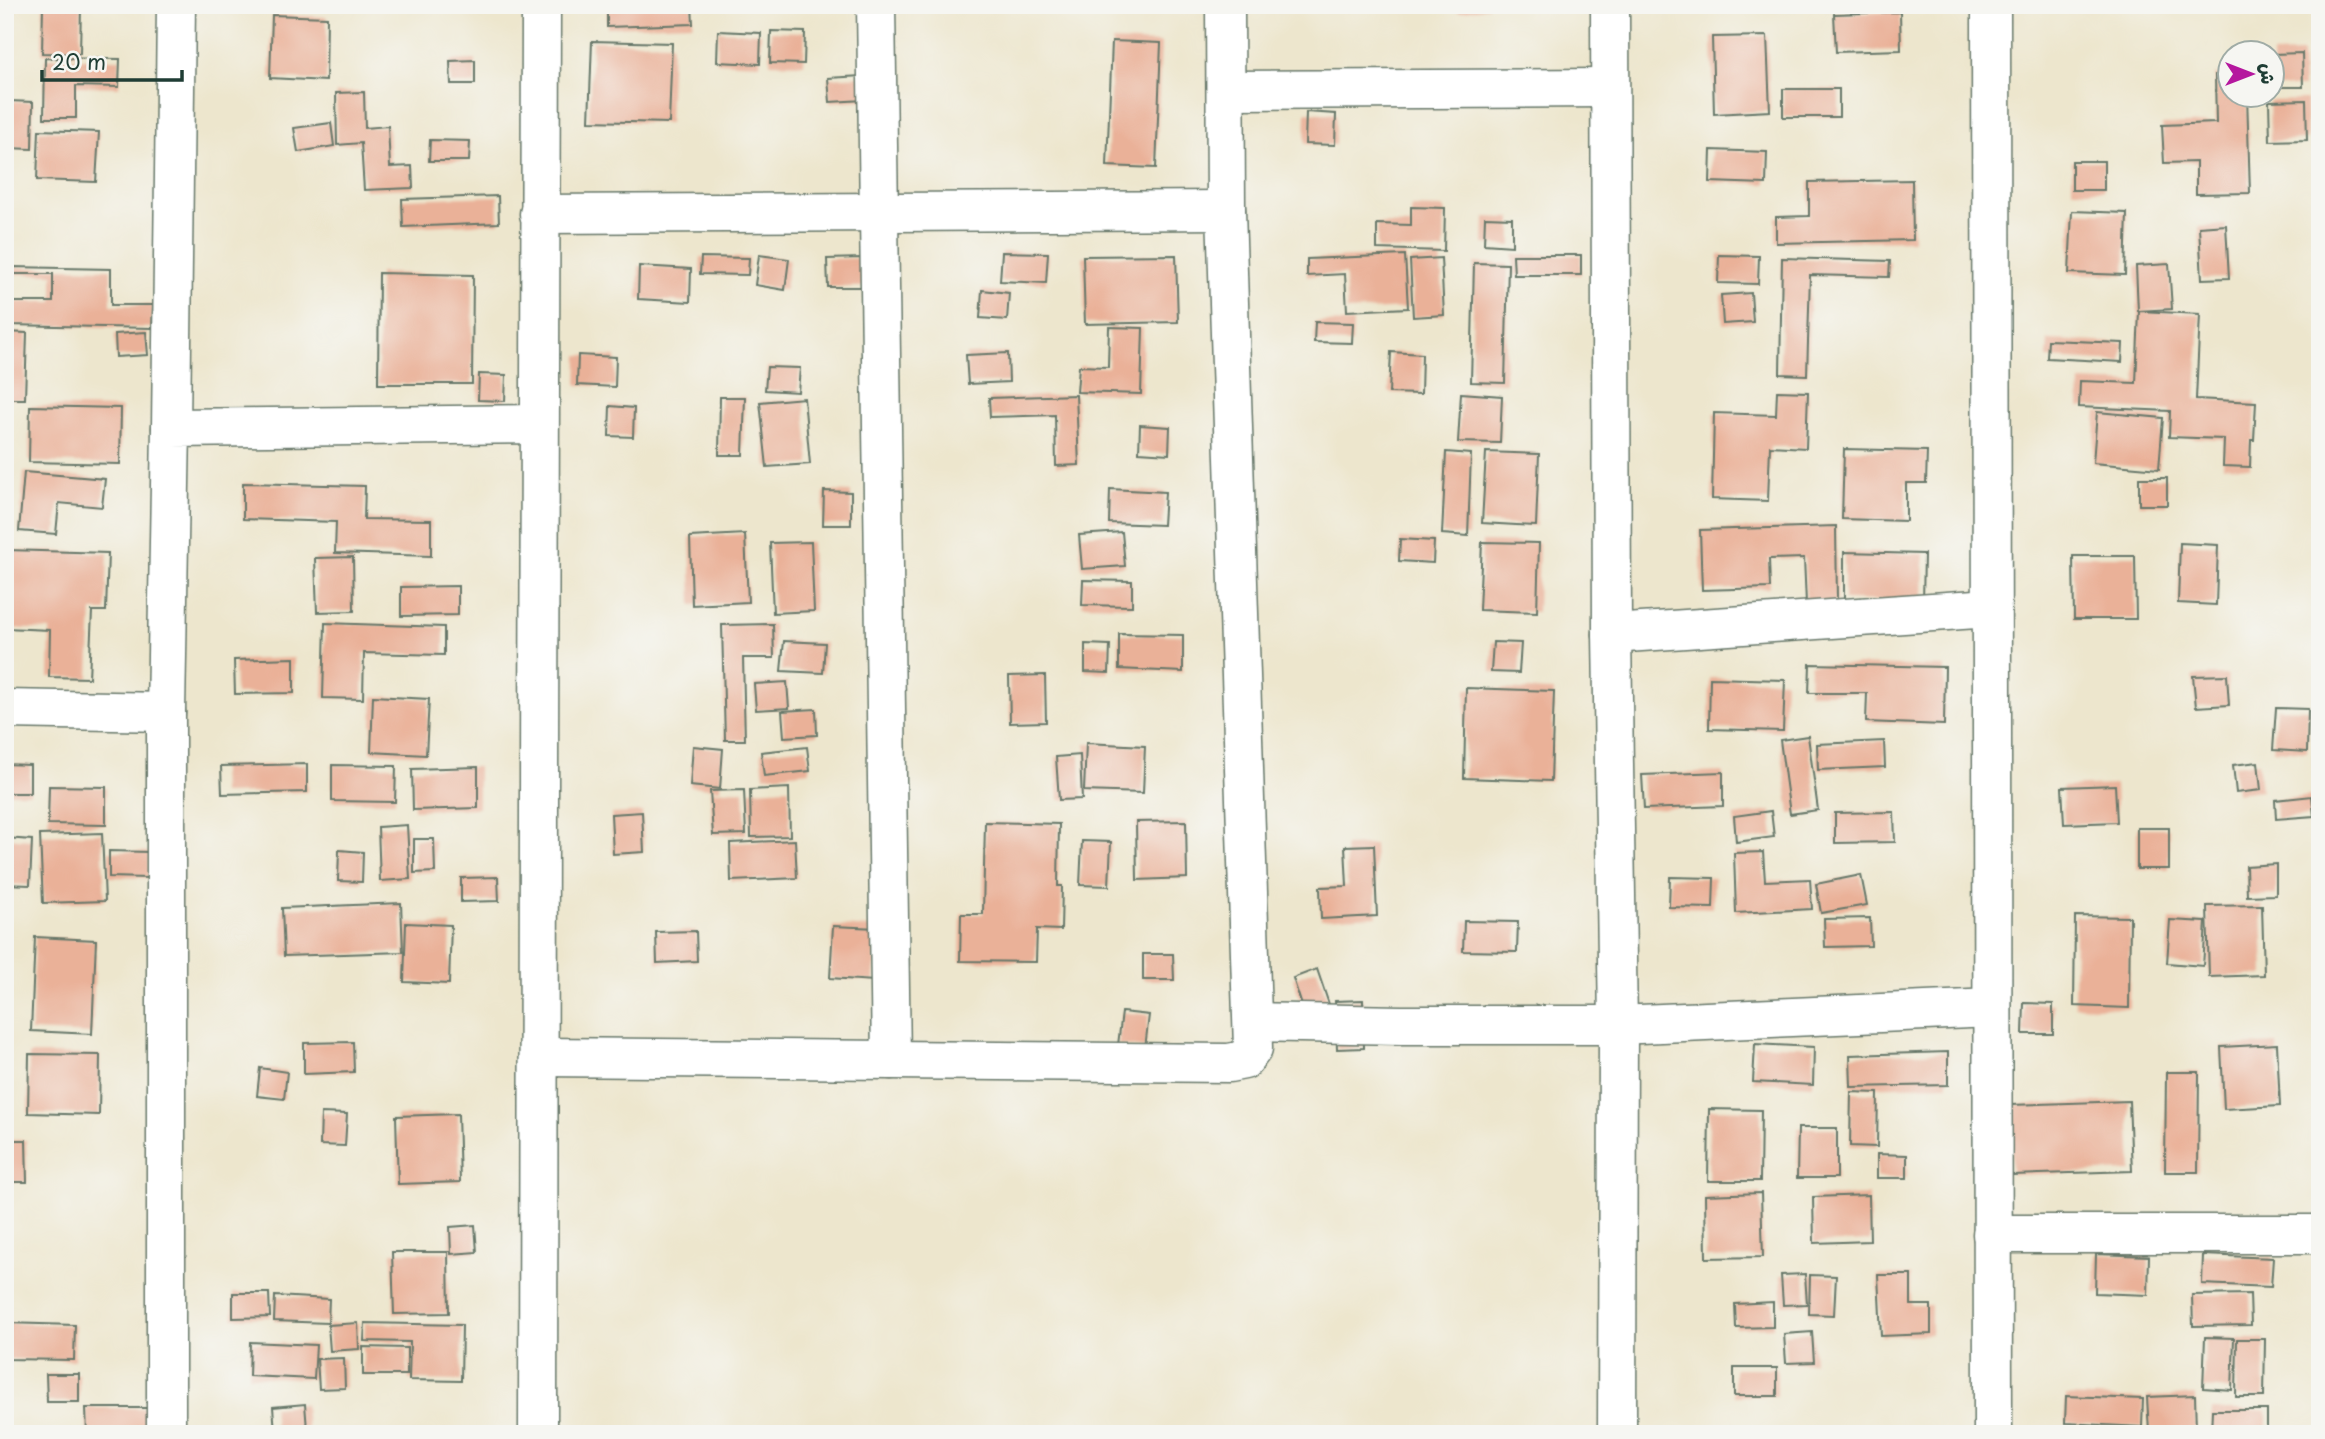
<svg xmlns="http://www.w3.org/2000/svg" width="2325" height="1439" font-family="'Playpen Sans','Playpen Sans Arabic',sans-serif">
<rect width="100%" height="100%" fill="#f6f6f2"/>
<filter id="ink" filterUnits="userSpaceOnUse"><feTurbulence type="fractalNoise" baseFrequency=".0143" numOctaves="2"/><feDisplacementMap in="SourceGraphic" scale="14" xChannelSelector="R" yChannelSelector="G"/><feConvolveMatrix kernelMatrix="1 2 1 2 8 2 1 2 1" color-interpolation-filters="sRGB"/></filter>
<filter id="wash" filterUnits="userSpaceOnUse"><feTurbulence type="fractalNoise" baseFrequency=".00686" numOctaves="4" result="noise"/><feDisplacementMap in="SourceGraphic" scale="28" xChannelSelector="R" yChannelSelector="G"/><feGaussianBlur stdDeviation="1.57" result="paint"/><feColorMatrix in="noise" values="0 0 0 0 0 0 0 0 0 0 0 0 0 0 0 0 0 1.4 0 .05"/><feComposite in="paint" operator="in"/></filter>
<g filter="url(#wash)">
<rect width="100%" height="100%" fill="#ede6cd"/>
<g id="blocks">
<g fill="#eab198">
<polygon points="43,5 81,5 80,54 42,53"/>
<polygon points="607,5 692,5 693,24 607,27"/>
<polygon points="1101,5 1142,5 1143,11 1102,13"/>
<polygon points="1456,5 1488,5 1488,7 1458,12"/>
<polygon points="1900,12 1901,50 1836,52 1834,14"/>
<polygon points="272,15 327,17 326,81 270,78"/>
<polygon points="718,31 761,33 760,64 717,62"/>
<polygon points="771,31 805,32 804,64 770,63"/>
<polygon points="1767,36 1770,111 1714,114 1712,37"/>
<polygon points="592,41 672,43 669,123 589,121"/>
<polygon points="1112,41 1161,43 1156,168 1107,166"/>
<polygon points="2302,53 2303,87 2272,87 2272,54"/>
<polygon points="45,58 120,59 119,87 76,86 76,118 44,118"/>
<polygon points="475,60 475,84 451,84 450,61"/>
<polygon points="2215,75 2230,75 2230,94 2247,94 2250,193 2196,194 2196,162 2164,163 2162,125 2216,123"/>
<polygon points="862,76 864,100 830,102 828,78"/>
<rect x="1783" y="89" width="56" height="28"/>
<polygon points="364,92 365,128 388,126 390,167 412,166 413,188 364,190 361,143 337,145 336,93"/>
<polygon points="2306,100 2307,140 2270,141 2269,101"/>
<polygon points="9,101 33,102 32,149 7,148"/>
<polygon points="1306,112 1336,114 1335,145 1305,144"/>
<polygon points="331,123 334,146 298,152 294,128"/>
<polygon points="39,130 99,132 96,182 37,180"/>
<polygon points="430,140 470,141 469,161 429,161"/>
<polygon points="1711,150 1767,152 1766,184 1710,182"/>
<rect x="2072" y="161" width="32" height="29"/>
<polygon points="1912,180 1913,240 1776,243 1776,217 1809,216 1809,182"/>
<polygon points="498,196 499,223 403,227 402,199"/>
<polygon points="1411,207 1445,208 1444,251 1377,249 1377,224 1411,225"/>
<polygon points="2072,211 2127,213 2125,275 2069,273"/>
<polygon points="1485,217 1512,218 1512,246 1484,244"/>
<polygon points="2226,225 2229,278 2202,279 2199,227"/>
<polygon points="1002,252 1048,253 1046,283 1000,281"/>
<polygon points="759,255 789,259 785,290 755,285"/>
<polygon points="1176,255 1178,322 1085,324 1083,256"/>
<polygon points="1405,255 1408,308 1347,311 1345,274 1307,276 1307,259"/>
<polygon points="1513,255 1581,255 1581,275 1514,275"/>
<polygon points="1719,255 1759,256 1758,284 1718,283"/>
<polygon points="701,257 749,258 748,275 700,274"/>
<polygon points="862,258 863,287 828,287 827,259"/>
<polygon points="1441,258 1444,315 1413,317 1410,260"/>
<polygon points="1782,258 1890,261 1889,277 1810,275 1807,375 1780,374"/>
<polygon points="1474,263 1508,264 1505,383 1471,382"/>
<polygon points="2169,264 2172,309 2138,311 2136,266"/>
<polygon points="639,266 691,269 690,302 638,299"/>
<polygon points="12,267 111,269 111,305 153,305 152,328 9,325 9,302 53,302 53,274 12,274"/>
<polygon points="379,273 473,275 472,384 378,384"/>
<polygon points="982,290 1009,293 1007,320 980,318"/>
<polygon points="1751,293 1753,322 1723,324 1721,295"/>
<polygon points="2139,311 2200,314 2196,399 2256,402 2254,440 2251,440 2250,467 2223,466 2224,439 2169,437 2170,411 2079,407 2080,381 2136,383"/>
<polygon points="1315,322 1353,323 1352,343 1314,342"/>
<polygon points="1109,327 1143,328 1141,394 1077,392 1079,366 1108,367"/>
<polygon points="5,332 27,333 25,399 5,399"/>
<polygon points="146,332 148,355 116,357 115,334"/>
<polygon points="2048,340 2123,343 2122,362 2047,358"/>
<polygon points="1391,352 1422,354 1421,394 1389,393"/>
<polygon points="1008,353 1009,382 968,384 966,355"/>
<polygon points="578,355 616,357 615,387 577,385"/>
<polygon points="767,367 800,368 798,392 765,390"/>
<polygon points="479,374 506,375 505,401 478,400"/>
<polygon points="1777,391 1808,392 1806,448 1770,446 1768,501 1712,499 1714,413 1776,415"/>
<polygon points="1461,393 1502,396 1500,443 1458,442"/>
<polygon points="1076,395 1079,465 1056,466 1055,415 990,417 989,398"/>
<polygon points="720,397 745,397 743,455 719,455"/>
<polygon points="804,398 810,464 767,467 760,402"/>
<polygon points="30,406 121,408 120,464 29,462"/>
<polygon points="610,406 634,408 633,437 609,436"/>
<polygon points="2097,412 2163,418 2159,469 2093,463"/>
<polygon points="1140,425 1170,427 1169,454 1139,452"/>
<polygon points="1844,449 1927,451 1926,483 1906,483 1906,521 1842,519"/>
<polygon points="1446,452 1471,454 1468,536 1442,534"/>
<polygon points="1486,452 1539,454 1536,526 1482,523"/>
<polygon points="24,472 105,479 102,507 59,503 56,534 19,531"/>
<rect x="2139" y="478" width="28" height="27"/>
<polygon points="243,483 365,486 364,519 431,520 431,556 335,553 336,522 243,519"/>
<polygon points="1110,489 1165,492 1163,525 1109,523"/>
<polygon points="824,491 851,492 851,525 823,525"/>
<polygon points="1836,526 1837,602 1806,603 1804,558 1769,559 1770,588 1702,590 1700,530"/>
<polygon points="1122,532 1125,566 1082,569 1079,535"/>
<polygon points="745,534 748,602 692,605 690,537"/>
<polygon points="1400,539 1434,541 1433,563 1399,561"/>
<polygon points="811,542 814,611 773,613 770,543"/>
<polygon points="1482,542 1539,543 1537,612 1479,610"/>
<polygon points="2180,543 2218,545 2216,605 2178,603"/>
<polygon points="7,550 108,553 106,611 92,611 89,678 49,677 50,630 5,628"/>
<polygon points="1844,552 1924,554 1923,602 1844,600"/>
<polygon points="2073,556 2135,556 2136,619 2074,619"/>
<polygon points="353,557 354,611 317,612 315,558"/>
<polygon points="1083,580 1132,581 1132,606 1082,605"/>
<polygon points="458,586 458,615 401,616 401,587"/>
<polygon points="325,623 444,627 444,655 364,653 363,699 323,698"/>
<polygon points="773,624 774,658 743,658 745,740 725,740 722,625"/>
<polygon points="1119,634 1183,635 1183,672 1119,669"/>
<polygon points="784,641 825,643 823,673 781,671"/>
<polygon points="1493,642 1521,643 1519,673 1491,672"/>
<polygon points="1085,644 1110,645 1109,673 1085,672"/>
<polygon points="294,658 294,693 235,694 234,660"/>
<polygon points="1810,664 1945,667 1944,725 1866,722 1867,693 1809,693"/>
<polygon points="1045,675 1046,722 1010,723 1009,676"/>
<polygon points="2227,675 2229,705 2196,707 2193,676"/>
<polygon points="1710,678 1785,680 1783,731 1709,729"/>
<polygon points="787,682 789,708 756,710 754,684"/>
<polygon points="1466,688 1554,691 1551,781 1464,778"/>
<polygon points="373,696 429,699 426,755 371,752"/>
<polygon points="2276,708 2308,709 2307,752 2273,750"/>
<polygon points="816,709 817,735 784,737 782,711"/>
<polygon points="1808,736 1818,810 1790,814 1780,740"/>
<polygon points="1884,741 1885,767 1818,770 1817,744"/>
<polygon points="1086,743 1145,746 1143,793 1084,791"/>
<polygon points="693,746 723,749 720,789 690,786"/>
<polygon points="807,747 810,771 764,776 761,752"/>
<polygon points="1080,755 1082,799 1059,800 1056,757"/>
<polygon points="2258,762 2261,790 2236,793 2233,765"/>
<polygon points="5,764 30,765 30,793 5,793"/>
<polygon points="307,764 307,792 222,794 221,766"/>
<polygon points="332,765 396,766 395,802 332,801"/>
<polygon points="478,767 478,808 413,810 412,769"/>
<polygon points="1723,772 1723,806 1644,809 1642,775"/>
<polygon points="2115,785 2117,822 2064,824 2062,787"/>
<polygon points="49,786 106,787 106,825 48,824"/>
<polygon points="789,788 790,836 751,837 750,790"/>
<polygon points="744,790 746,834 713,835 710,791"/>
<polygon points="2312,796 2314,816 2276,819 2275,800"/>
<polygon points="1771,811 1774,837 1736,842 1734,816"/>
<polygon points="642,812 644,852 613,854 611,814"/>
<polygon points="1894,812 1895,842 1835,843 1835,813"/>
<polygon points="1186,821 1187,878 1137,880 1136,822"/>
<polygon points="985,822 1059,824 1058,886 1062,886 1061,930 1037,929 1036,962 960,961 961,914 983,914"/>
<polygon points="407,825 410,879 380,881 378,827"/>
<rect x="2137" y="828" width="32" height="41"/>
<polygon points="102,833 105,901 43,903 40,835"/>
<polygon points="5,838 32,840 30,885 5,884"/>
<polygon points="414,839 434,839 435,872 414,873"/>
<polygon points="795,840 797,878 731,881 730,843"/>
<polygon points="1082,841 1111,842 1109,886 1080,885"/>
<polygon points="1374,845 1377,916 1321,919 1320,887 1347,886 1345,846"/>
<polygon points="339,850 363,852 362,882 338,881"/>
<polygon points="109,851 149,852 148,878 109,877"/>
<polygon points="1763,852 1765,881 1810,879 1812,909 1736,913 1734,853"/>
<polygon points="2276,864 2276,895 2247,896 2246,866"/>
<polygon points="1861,875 1867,905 1821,913 1816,884"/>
<polygon points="498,877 499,901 461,902 461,878"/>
<polygon points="1670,877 1714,878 1713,908 1669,907"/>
<polygon points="401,903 403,952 284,956 282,908"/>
<polygon points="2262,905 2264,975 2209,977 2207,906"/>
<polygon points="2075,916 2130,917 2129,1008 2074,1006"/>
<polygon points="1870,918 1871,946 1825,947 1824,919"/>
<polygon points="2170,920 2206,922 2203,966 2167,963"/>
<polygon points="1464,921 1518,922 1517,952 1463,951"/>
<polygon points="406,923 451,925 449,984 404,982"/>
<polygon points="833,926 877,928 874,981 830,978"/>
<polygon points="696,931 697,961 657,963 656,932"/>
<polygon points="35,937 96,940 92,1034 31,1031"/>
<polygon points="1143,954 1173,954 1174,980 1143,980"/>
<polygon points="1317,969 1333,1016 1308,1024 1293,978"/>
<polygon points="1363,1000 1364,1048 1337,1049 1335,1001"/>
<polygon points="2024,1003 2053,1004 2053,1034 2023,1034"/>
<polygon points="1122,1012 1149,1015 1145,1048 1118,1045"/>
<polygon points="353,1042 354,1072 304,1074 304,1043"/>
<polygon points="1755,1044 1814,1047 1813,1085 1753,1082"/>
<polygon points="2277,1044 2280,1106 2224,1109 2221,1047"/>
<polygon points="1948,1052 1948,1085 1851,1087 1850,1055"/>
<polygon points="29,1054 100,1055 99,1115 28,1113"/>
<polygon points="260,1068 287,1072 284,1099 257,1096"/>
<polygon points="2166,1072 2199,1072 2198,1172 2165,1172"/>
<polygon points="1851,1092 1878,1093 1877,1147 1850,1146"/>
<polygon points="2129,1101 2132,1171 2012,1175 2010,1105"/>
<polygon points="1709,1109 1761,1110 1760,1181 1708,1181"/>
<polygon points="321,1113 347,1114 345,1146 320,1145"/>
<polygon points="458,1114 460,1182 398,1184 396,1116"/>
<polygon points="1798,1128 1837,1128 1837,1178 1797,1178"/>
<polygon points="5,1140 26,1140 27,1182 5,1182"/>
<polygon points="1877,1154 1907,1155 1907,1178 1877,1178"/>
<polygon points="1761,1193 1763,1257 1706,1258 1705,1195"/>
<polygon points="1869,1195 1870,1241 1814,1243 1813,1197"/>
<polygon points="475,1225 477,1252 451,1254 450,1227"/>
<polygon points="392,1252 448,1252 449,1313 394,1314"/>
<polygon points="2096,1254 2149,1256 2148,1295 2095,1293"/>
<polygon points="2203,1255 2273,1258 2271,1287 2202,1284"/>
<polygon points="1805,1274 1807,1304 1783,1305 1781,1275"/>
<polygon points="1810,1275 1836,1276 1834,1315 1809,1314"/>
<polygon points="1878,1275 1911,1275 1911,1305 1931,1305 1931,1334 1881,1336"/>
<polygon points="233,1293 269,1293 270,1317 233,1318"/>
<polygon points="2250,1294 2251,1325 2193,1326 2192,1295"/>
<polygon points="275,1296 329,1299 328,1323 274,1321"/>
<polygon points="1773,1302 1773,1327 1736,1328 1735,1304"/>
<polygon points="5,1323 75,1325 74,1360 5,1359"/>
<polygon points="358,1323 359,1349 330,1351 328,1325"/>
<polygon points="365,1323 462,1325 461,1381 409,1380 410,1342 364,1341"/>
<polygon points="1812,1332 1814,1362 1786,1363 1784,1334"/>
<polygon points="2205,1337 2234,1338 2232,1390 2203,1388"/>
<polygon points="2237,1339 2265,1339 2264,1397 2236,1397"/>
<polygon points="250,1342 316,1345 314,1379 249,1376"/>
<polygon points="363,1347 407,1348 407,1375 363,1375"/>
<polygon points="344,1358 345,1388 319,1389 317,1359"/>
<rect x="1734" y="1368" width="43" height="28"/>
<polygon points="46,1374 79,1374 79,1402 47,1402"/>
<polygon points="2195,1395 2196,1430 2149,1432 2147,1397"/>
<polygon points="2066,1396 2143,1399 2142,1427 2065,1423"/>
<polygon points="305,1404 307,1429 275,1431 273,1407"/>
<polygon points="86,1408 148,1408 149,1434 87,1434"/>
<polygon points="2212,1410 2267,1410 2267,1434 2211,1434"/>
<polygon points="443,1430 477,1431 477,1434 443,1434"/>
</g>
</g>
</g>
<g filter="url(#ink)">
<use href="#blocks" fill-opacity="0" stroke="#67786a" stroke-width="2"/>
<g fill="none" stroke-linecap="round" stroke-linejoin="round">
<g stroke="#67786a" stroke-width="41">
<g id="minor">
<polyline points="1610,5 1612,634 1618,1025 1617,1434"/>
<polyline points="1991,5 1993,1434"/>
<polyline points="1226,90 1609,88"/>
<polyline points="539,214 1226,210"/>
<polyline points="171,428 176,5"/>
<polyline points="1612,634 1991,608"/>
<polyline points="5,709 166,712"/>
<polyline points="1253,1022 1401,1025 1618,1025 1992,1008"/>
<polyline points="541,1057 891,1060 876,5"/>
<polyline points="891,1060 1229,1063 1244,1060 1253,1048 1226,210 1225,5"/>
<polyline points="1992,1234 2320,1234"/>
<polyline points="166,1434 166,712 171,428 539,424"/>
<path d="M538,1434c3,-476 -1,-953 3,-1429"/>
</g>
</g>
<use href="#minor" stroke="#fff" stroke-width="38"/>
</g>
</g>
<rect width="2325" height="1439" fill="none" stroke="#f6f6f2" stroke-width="28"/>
<g transform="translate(2251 74) rotate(90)"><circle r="33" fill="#f6f6f2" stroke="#a0aca6" stroke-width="2"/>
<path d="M0-5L12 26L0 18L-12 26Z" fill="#b5179e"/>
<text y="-10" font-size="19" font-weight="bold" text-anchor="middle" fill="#1f3d34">ش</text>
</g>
<path d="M42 70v10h140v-10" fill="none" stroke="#1f3d34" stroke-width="3.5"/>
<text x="52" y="70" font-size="21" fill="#1f3d34" stroke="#f6f6f2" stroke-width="5" paint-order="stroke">20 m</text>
</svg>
